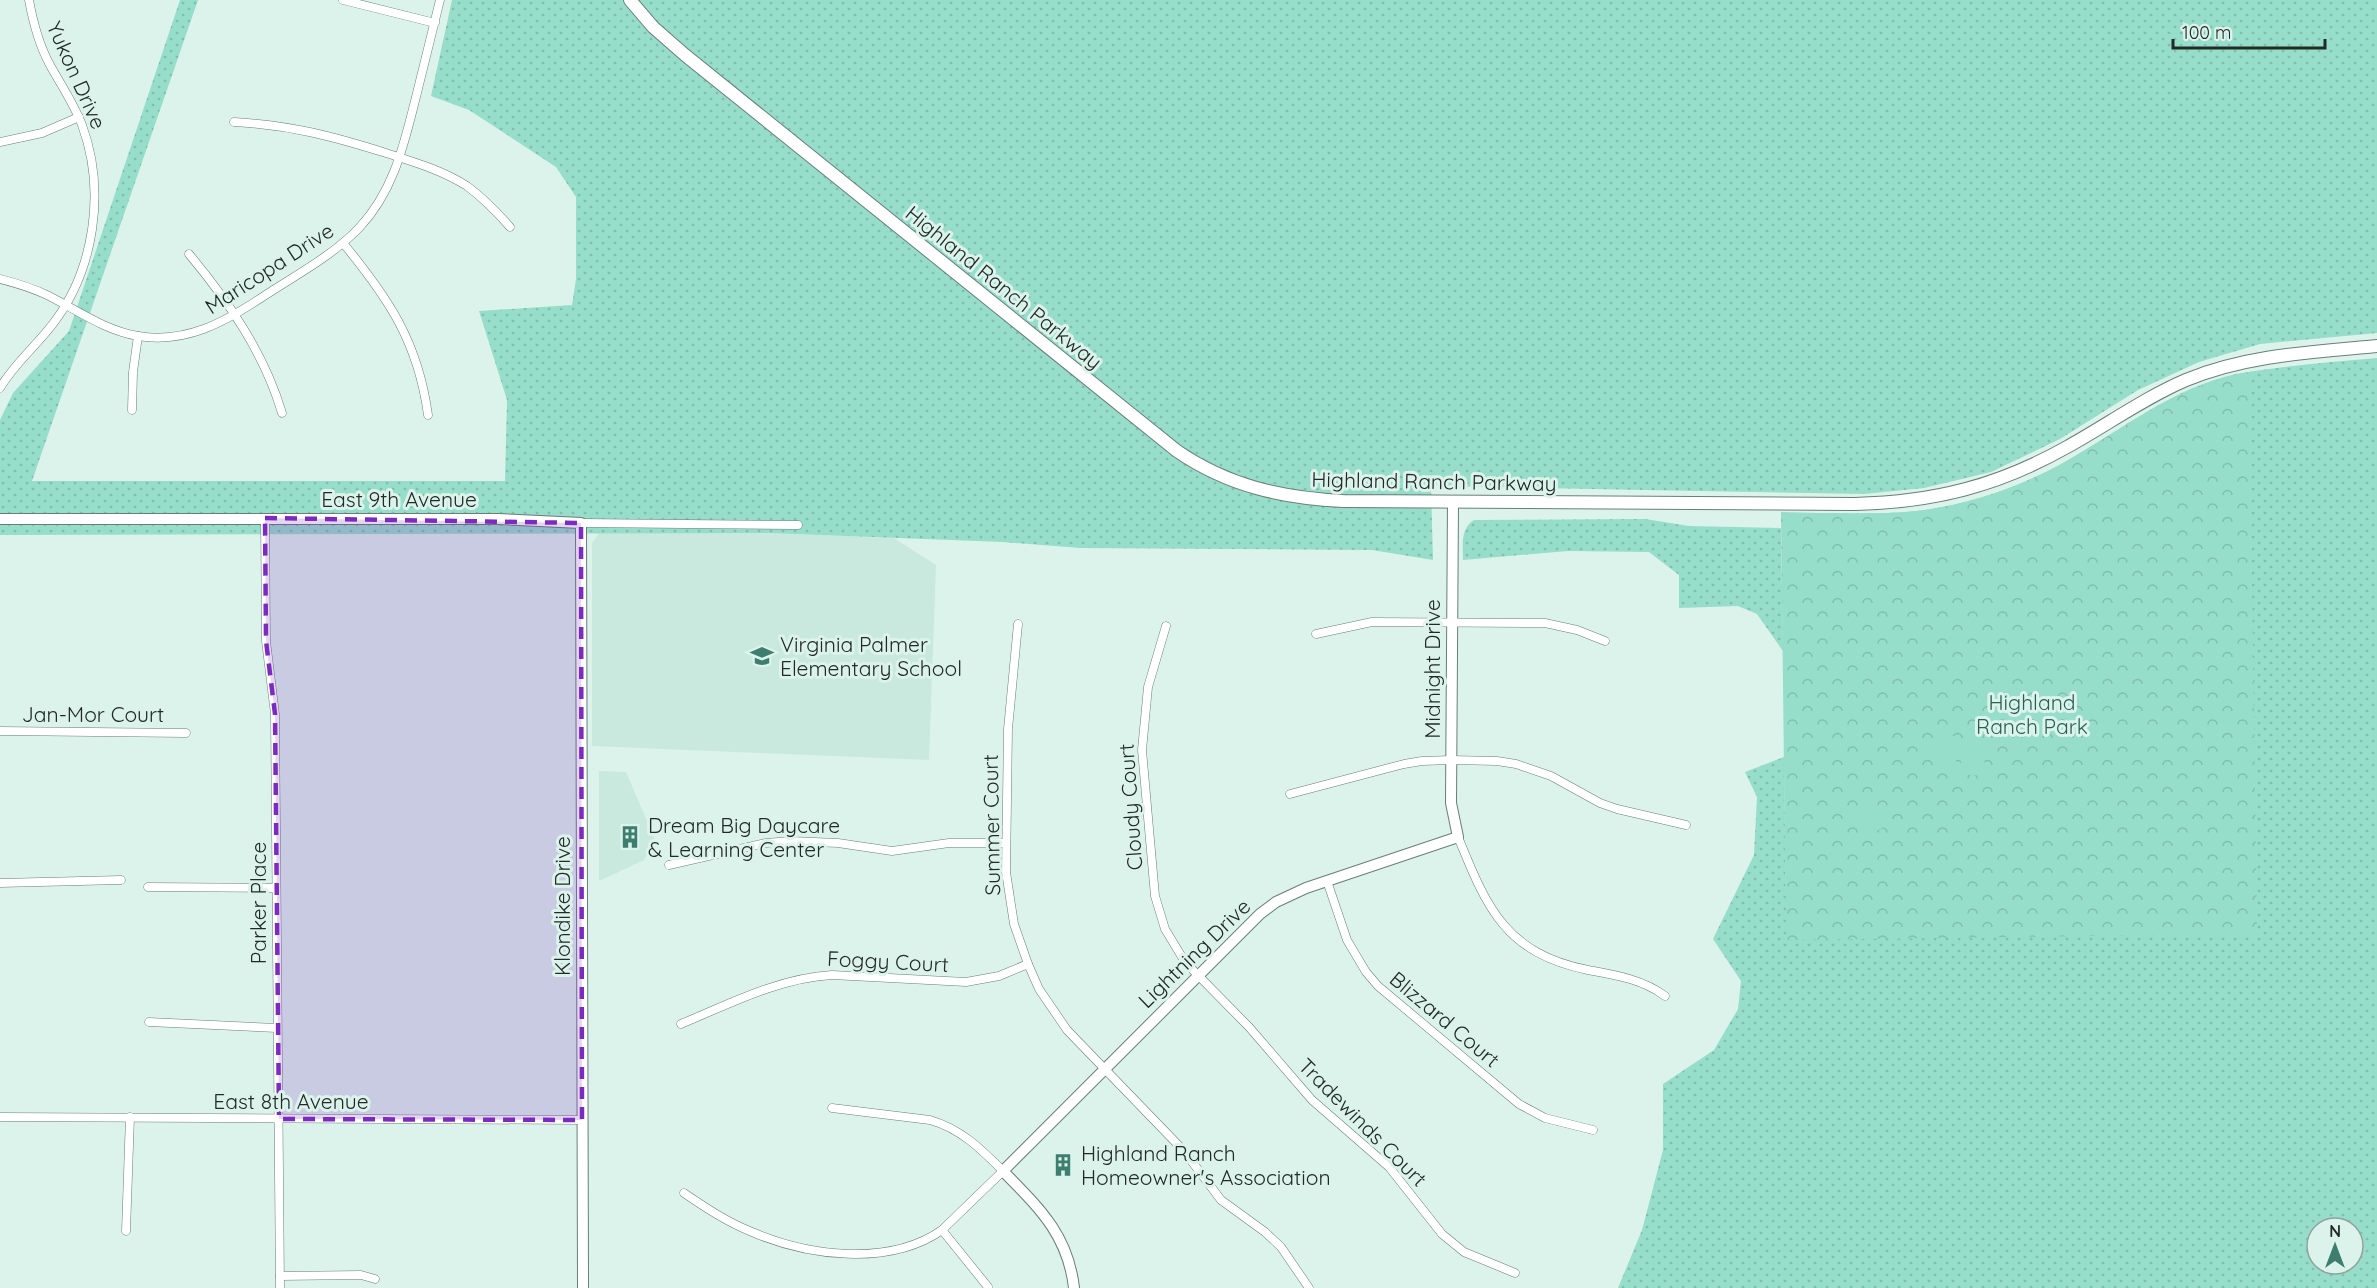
<svg xmlns="http://www.w3.org/2000/svg" width="2377" height="1288" font-family="Quicksand,sans-serif">
<defs>
<pattern id="grass-dots" width="8" height="8" patternUnits="userSpaceOnUse" patternTransform="scale(1.5)"><rect width="8" height="8" fill="#96ddca"/><path d="M2 2h.1M6 6h.1" fill="none" stroke="#81beae" stroke-width="1.8" stroke-linecap="round"/></pattern>
<pattern id="park-crowns" width="20" height="18" patternUnits="userSpaceOnUse" patternTransform="scale(1.5)"><rect width="20" height="18" fill="#96ddca"/><path d="M2 6a3 3 0 1 1 6 0M12 15a3 3 0 1 1 6 0" fill="none" stroke="#81beae"/></pattern>
</defs>
<rect width="100%" height="100%" fill="#dcf3ec"/>
<g fill="#c9e9df">
<polygon points="600,532 768,533 894,538 936,565 929,760 592,746 592,543"/>
<polygon points="599,771 626,772 657,844 650,850 644,860 599,881"/>
</g>
<g fill="url(#grass-dots)" fill-rule="evenodd">
<polygon points="180,0 198,0 32,481 505,481 507,400 479,311 572,305 576,279 576,197 556,167 469,110 431,96 452,0 2377,0 2377,333 2260,344 2199,362 2138,390 2060,439 1991,472 1924,488 1864,494 1431,486 1433,560 1372,550 1081,548 1003,542 768,533 0,535 0,420 13,393 69,331"/>
<path d="M2377,358v930h-759l24,-58 21,-80v-66l51,-34 24,-41 3,-28 -28,-42 41,-84 3,-58 -12,-25 39,-15 2,141 32,-385c23,0 46,1 68,0 60,-1 121,-20 174,-48 54,-30 103,-71 164,-88 14,-4 30,-6 45,-8 36,-5 72,-8 108,-11zM2317,1228h36v36h-36z"/>
<path d="M1645,519l44,7 92,2 2,123 -26,-37 -19,-8 -59,2v-33l-30,-23 -81,-1 -105,9c0,-15 -3,-31 11,-40z"/>
</g>
<path fill="url(#park-crowns)" d="M2249,372l8,562 -471,6 -5,-428c35,1 70,2 105,1 60,-1 122,-20 175,-49 61,-34 117,-79 188,-92z"/>
<g fill="#96ddca">
<rect x="1933" y="736" width="23" height="37"/>
<polygon points="1961,744 1984,744 1985,775 1961,775"/>
<polygon points="1876,802 1888,825 1869,835 1856,813"/>
</g>
<g fill="none" stroke-linecap="round" stroke-linejoin="round">
<g stroke="#697e78" stroke-width="9">
<g id="street">
<polyline points="343,0 435,23"/>
<path d="M234,122c56,3 98,14 152,31 28,9 56,17 81,33 16,12 30,26 43,41"/>
<polyline points="0,142 42,133 79,117"/>
<path d="M343,243c46,56 75,99 85,172"/>
<path d="M189,254c40,48 75,99 93,159"/>
<path d="M0,279c16,4 32,9 47,16 30,15 57,35 91,41 48,8 87,-14 126,-40 32,-21 68,-40 95,-68 35,-37 45,-84 57,-131 8,-32 16,-65 24,-97"/>
<path d="M0,388c14,-24 35,-41 52,-63 43,-55 54,-135 30,-200 -8,-21 -21,-40 -32,-60 -11,-20 -17,-43 -21,-65"/>
<polyline points="132,410 133,372 138,336"/>
<polyline points="265,518 266,641 275,714 280,1288"/>
<polyline points="581,523 798,525"/>
<polyline points="1018,624 1008,729 1006,872 1014,924 1028,964 1039,989 1067,1030 1184,1151 1221,1200 1265,1232 1281,1247 1309,1288"/>
<polyline points="1166,626 1148,687 1142,750 1155,896 1165,929 1185,962 1249,1027 1312,1100 1389,1167 1442,1234 1464,1252 1515,1273"/>
<polyline points="1316,634 1372,622 1545,623 1577,630 1605,641"/>
<polyline points="0,731 186,733"/>
<polyline points="1290,794 1404,764 1422,761 1451,760 1497,761 1516,764 1551,776 1600,803 1617,809 1686,825"/>
<path d="M1458,837c29,71 47,116 130,133 27,5 54,9 77,26"/>
<polyline points="669,865 766,843 791,841 838,843 892,851 949,843 1006,843"/>
<polyline points="1327,881 1347,940 1366,972 1378,986 1519,1104 1545,1118 1593,1130"/>
<polyline points="0,883 121,880"/>
<polyline points="148,887 276,888"/>
<polyline points="149,1022 277,1028"/>
<path d="M681,1024c48,-20 98,-46 151,-49l134,7 33,-6 29,-12"/>
<polyline points="0,1117 582,1120"/>
<path d="M684,1193c22,15 43,29 68,39 56,24 137,35 190,-2l61,-59c-23,-23 -42,-42 -73,-51l-98,-12"/>
<polyline points="942,1230 988,1287"/>
<polyline points="126,1231 130,1117"/>
<polyline points="280,1276 361,1275 375,1279"/>
</g>
</g>
<g stroke="#697e78" stroke-width="12">
<g id="secondary">
<polyline points="0,519 498,519 581,523 583,1288"/>
<path d="M1074,1288c-6,-54 -36,-81 -71,-117l257,-257 16,-12 30,-14 152,-51 -7,-34 2,-301"/>
</g>
</g>
<g stroke="#697e78" stroke-width="14">
<path id="primary" d="M630,0l23,27 32,28 492,396c51,35 105,47 166,50l512,3c79,-2 143,-18 212,-57 40,-22 77,-49 119,-67 60,-25 127,-28 191,-34"/>
</g>
<use href="#street" stroke="#fff" stroke-width="8"/>
<use href="#secondary" stroke="#fff" stroke-width="10"/>
<use href="#primary" stroke="#fff" stroke-width="12"/>
</g>
<path fill="#7b2cbf" fill-opacity="0.2" stroke="#7b2cbf" stroke-width="4.5" stroke-dasharray="12 8" stroke-linejoin="round" d="M265,518l316,5 1,597 -303,-1 -4,-405 -9,-73z"/>
<defs>
<g id="school-bare" transform="scale(1.8)"><path d="M0-5L7-2L0 1L-7-2ZM-4 1L0 2.5L4 1V4Q0 6-4 4Z" fill="#3d7e6e" stroke="#dcf3ec" stroke-width="2.5" paint-order="stroke"/></g>
<g id="building-bare" transform="scale(1.8)"><path d="M-4-6H4V6H1V3H-1V6H-4ZM-2.5-4.3h1.7v1.8h-1.7ZM.8-4.3h1.7v1.8H.8ZM-2.5-1h1.7V.8h-1.7ZM.8-1h1.7V.8H.8Z" fill="#3d7e6e" stroke="#dcf3ec" stroke-width="2.5" paint-order="stroke"/></g>
</defs>
<g fill-rule="evenodd">
<use href="#school-bare" x="762" y="656"/>
<use href="#building-bare" x="630" y="837"/>
<use href="#building-bare" x="1063" y="1165"/>
</g>
<g text-anchor="middle" dominant-baseline="central" stroke-width="6" stroke-linejoin="round" paint-order="stroke">
<g font-size="21" fill="#212a27" stroke="#dcf3ec">
<text transform="translate(77 75) rotate(66)">Yukon Drive</text>
<text transform="translate(269 268) rotate(-33)">Maricopa Drive</text>
<text transform="translate(1004 287) rotate(39)">Highland Ranch Parkway</text>
<text transform="translate(1434 481) rotate(1)">Highland Ranch Parkway</text>
<text x="399" y="499">East 9th Avenue</text>
<text transform="translate(1432 669) rotate(-90)">Midnight Drive</text>
<text x="93" y="714">Jan-Mor Court</text>
<text transform="translate(1130 807) rotate(-94)">Cloudy Court</text>
<text transform="translate(991 825) rotate(-91)">Summer Court</text>
<text transform="translate(258 903) rotate(-90)">Parker Place</text>
<text transform="translate(562 906) rotate(-90)">Klondike Drive</text>
<text transform="translate(1194 953) rotate(-44)">Lightning Drive</text>
<text transform="translate(888 961) rotate(3)">Foggy Court</text>
<text transform="translate(1445 1019) rotate(40)">Blizzard Court</text>
<text x="291" y="1101">East 8th Avenue</text>
<text transform="translate(1363 1122) rotate(45)">Tradewinds Court</text>
</g>
<g font-size="21" fill="#212a27" stroke="#dcf3ec" text-anchor="start">
<text x="780" y="644">Virginia Palmer<tspan x="780" dy="24">Elementary School</tspan></text>
<text x="648" y="825">Dream Big Daycare<tspan x="648" dy="24">&amp; Learning Center</tspan></text>
<text x="1081" y="1153">Highland Ranch<tspan x="1081" dy="24">Homeowner's Association</tspan></text>
</g>
<g font-size="21" fill="#266153" stroke="#dcf3ec">
<text x="2032" y="702">Highland<tspan x="2032" dy="24">Ranch Park</tspan></text>
</g>
</g>
<g transform="translate(2335 1246)"><circle r="28" fill="#dcf3ec" stroke="#91a39d" stroke-width="1.5"/>
<path d="M0-4.5L10 22L0 15L-10 22Z" fill="#3d7e6e"/>
<text y="-9" font-size="16" font-weight="bold" text-anchor="middle" fill="#212a27">N</text>
</g>
<path d="M2173 39v9h152v-9" fill="none" stroke="#212a27" stroke-width="3"/>
<text x="2182" y="39" font-size="18" fill="#212a27" stroke="#dcf3ec" stroke-width="4.5" paint-order="stroke">100 m</text>
</svg>
